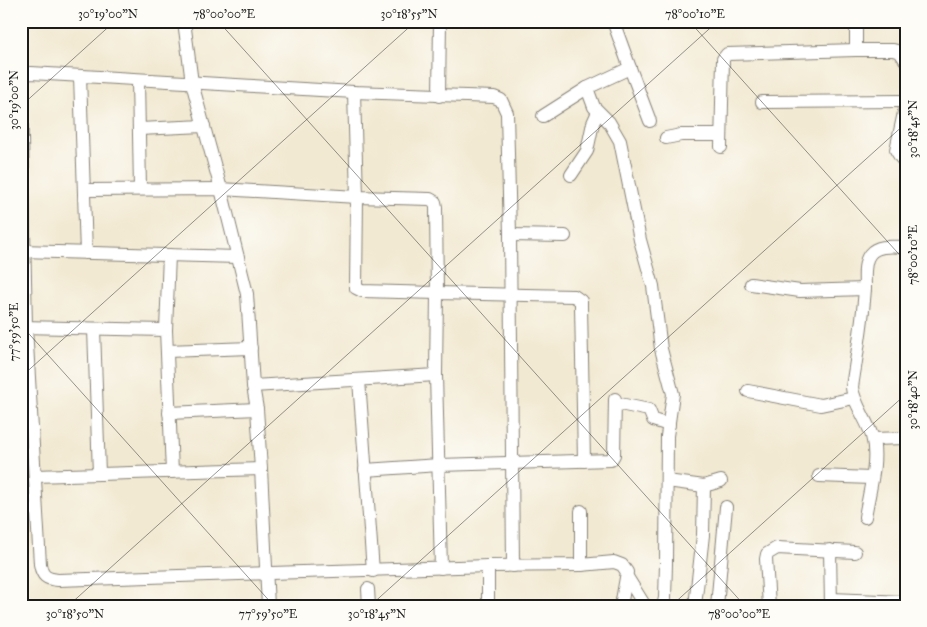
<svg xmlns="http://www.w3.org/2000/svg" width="927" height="627" font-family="'IM FELL Great Primer',serif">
<rect width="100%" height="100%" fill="#fdfcf7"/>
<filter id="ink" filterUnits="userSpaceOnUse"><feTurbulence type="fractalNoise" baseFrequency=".02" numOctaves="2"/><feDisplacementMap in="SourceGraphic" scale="10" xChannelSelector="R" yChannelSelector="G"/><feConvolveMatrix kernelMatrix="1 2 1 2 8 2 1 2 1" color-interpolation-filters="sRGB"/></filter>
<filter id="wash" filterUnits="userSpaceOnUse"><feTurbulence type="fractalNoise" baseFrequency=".0096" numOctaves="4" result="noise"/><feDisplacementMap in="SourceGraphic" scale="20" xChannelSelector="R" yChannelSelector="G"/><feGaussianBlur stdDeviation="1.12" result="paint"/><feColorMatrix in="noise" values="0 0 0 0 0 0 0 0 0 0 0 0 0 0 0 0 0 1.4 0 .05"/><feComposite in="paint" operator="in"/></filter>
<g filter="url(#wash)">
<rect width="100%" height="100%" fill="#f2e9d2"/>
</g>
<g filter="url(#ink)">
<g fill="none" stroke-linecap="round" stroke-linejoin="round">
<g stroke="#878277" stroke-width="14">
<g id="minor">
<polyline points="184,21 192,83 221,189 247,294 253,386 257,409 261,469 268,606"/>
<polyline points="613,21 630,68 587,88 594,107 609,122 620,141 640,240 653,286 661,349 673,394 667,436 666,564 665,598 663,606"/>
<polyline points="856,21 856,50 893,50 900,52 906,61"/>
<polyline points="630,68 650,121"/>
<polyline points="80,76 86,253"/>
<polyline points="138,80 140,189"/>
<path d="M21,83c2,-7 4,-9 10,-10l323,19 140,5 7,3 6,13 3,122 3,331"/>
<path d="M21,90l5,237 14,237c2,12 6,15 18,16l430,-14 93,-1 33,-3 8,3 5,7 -6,34"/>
<polyline points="439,96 440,21"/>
<polyline points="762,102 906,101"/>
<polyline points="906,103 896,150 901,158 906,159"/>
<polyline points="543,116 587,88"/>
<polyline points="139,129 204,126"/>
<polyline points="666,138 681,135 721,135"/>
<polyline points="721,147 723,59 727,54 856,50"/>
<polyline points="571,175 587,151 593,123 598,112"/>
<polyline points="85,190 221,189 357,197 430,199 435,202 436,207 437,293 362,291 356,288 357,197 354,92"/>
<polyline points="510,235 565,236"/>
<polyline points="21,251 238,257"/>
<polyline points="751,284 800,291 865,289"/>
<polyline points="21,327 166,330 172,472"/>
<polyline points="94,329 99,474"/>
<polyline points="166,330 169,255"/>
<polyline points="167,351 251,348"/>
<polyline points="436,375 441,568"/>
<polyline points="359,380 373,571"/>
<polyline points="253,386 436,375 437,293 574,296 581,301 581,306 584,461"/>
<polyline points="748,391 821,405 854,398"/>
<polyline points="615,403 649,410 653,420 669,425"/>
<polyline points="169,413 257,409"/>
<polyline points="873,439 906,438"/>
<polyline points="365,470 439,465 611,460 614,455 615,399"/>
<polyline points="35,476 261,469"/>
<polyline points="819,476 871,478"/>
<polyline points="667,481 704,486 721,481"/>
<polyline points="581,511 581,565"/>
<path d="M865,517c4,-25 14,-57 7,-81 -5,-16 -19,-34 -20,-49 5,-33 11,-66 13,-99 0,-10 -2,-26 5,-34 8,-10 24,-7 36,-7"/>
<polyline points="830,550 831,606"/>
<polyline points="627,577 645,606"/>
<polyline points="368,589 369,606"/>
<polyline points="831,599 906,602"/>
<polyline points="488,606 488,566"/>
<polyline points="695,606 703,535 704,486"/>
<polyline points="717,606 726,507"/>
<polyline points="769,606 766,559 767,554 777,548 855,552"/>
</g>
</g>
<use href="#minor" stroke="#fff" stroke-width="12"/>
</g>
</g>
<path fill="none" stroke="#1c1c1c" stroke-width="1" stroke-opacity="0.45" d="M218,21l527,585M689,21l217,241M21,106l94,-85M21,325l253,281M21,377l395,-356M68,606l650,-585M370,606l536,-483M671,606l235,-212"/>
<rect width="927" height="627" fill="none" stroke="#fdfcf7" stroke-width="55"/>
<rect x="28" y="28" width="872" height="572" fill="none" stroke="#1c1c1c" stroke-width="2"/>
<g font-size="12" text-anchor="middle" fill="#1c1c1c">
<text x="108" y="18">30°19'00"N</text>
<text x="224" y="18">78°00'00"E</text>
<text x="409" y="18">30°18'55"N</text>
<text x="695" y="18">78°00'10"E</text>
<text transform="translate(14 100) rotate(-90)" y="4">30°19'00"N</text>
<text transform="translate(913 129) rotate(-90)" y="4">30°18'45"N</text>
<text transform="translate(913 255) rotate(-90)" y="4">78°00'10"E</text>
<text transform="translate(14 332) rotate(-90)" y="4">77°59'50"E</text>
<text transform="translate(913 400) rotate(-90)" y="4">30°18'40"N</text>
<text x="75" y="618">30°18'50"N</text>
<text x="268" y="618">77°59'50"E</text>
<text x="377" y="618">30°18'45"N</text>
<text x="739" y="618">78°00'00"E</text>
</g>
</svg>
